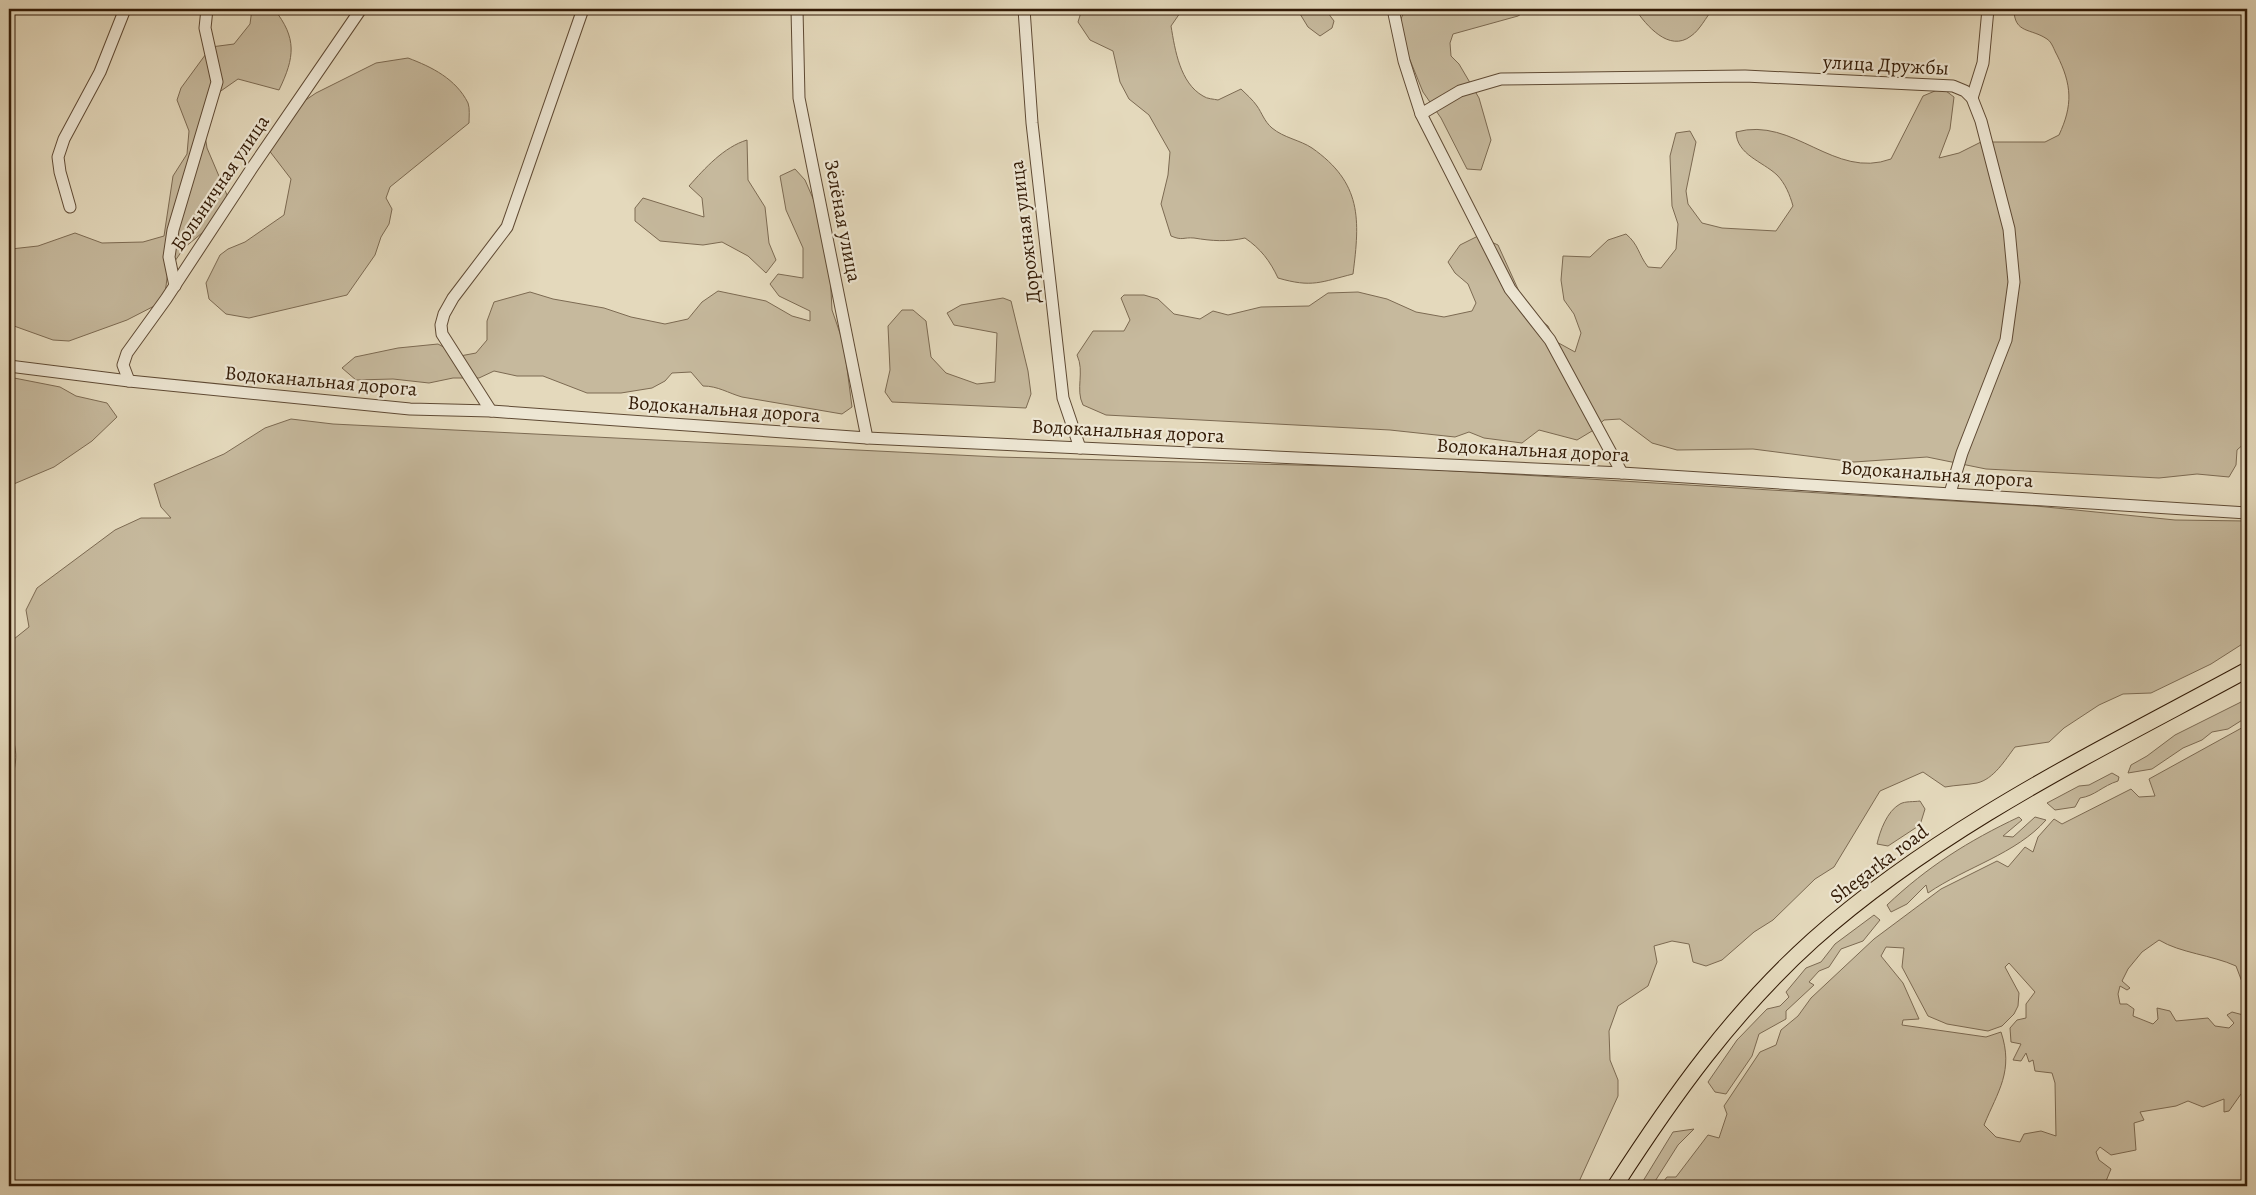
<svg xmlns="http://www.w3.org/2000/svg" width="2256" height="1195" font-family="Alegreya,serif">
<rect width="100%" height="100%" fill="#e4d9bc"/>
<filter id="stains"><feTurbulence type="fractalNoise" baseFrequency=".004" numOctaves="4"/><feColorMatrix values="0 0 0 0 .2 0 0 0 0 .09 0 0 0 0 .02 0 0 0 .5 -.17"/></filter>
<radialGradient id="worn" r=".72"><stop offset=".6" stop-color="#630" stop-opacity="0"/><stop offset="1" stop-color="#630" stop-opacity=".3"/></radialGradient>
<g fill="#c6b99d" stroke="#7c6a52" fill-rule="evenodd">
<path d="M252,9h22c23,29 21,48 5,81l-41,-11 -20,14 -15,30 4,25 20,47 -13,28 -30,25 -16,23 -4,30 -37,19 -58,21 -16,-1 -39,-14h-5v-74l2,-3 27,-3 37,-13 27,10 41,-1 21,-6 9,-60 14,-22 2,-23 -12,-31 4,-12 30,-41 23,-3 16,-20z"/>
<path d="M1082,9h98v4l-9,13c4,24 9,57 32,70 4,3 11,3 15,4l23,-11c5,5 12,11 16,17 5,7 7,15 15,22 12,10 28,12 40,20 50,35 48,71 41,126 -32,8 -41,14 -75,4 -8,-17 -17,-29 -33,-40 -18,4 -33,3 -51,0 -11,-1 -11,3 -23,-2l-10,-32 7,-29 2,-23 -21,-37 -20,-16 -9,-17 -7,-31 -23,-11 -12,-18z"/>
<polygon points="1297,9 1325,9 1334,21 1332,28 1320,36 1308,27"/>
<polygon points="1409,9 1529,9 1518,16 1453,34 1450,43 1451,56 1459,64 1479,98 1491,140 1481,170 1467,169 1441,118 1423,92 1397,28 1404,12"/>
<path d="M1635,9h78c-7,8 -13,21 -22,27 -22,17 -45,-11 -56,-27z"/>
<path d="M2014,9h233v432l-10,9 -1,15 -7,12 -32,-3 -38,4 -173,-9 -59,-12 -73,5 -101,-13 -76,1 -25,-7 -32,-24 -16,1 -12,11 -15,9 -38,-10 -17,13 -38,-5 -15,-6 -14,5 -65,-7 -284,-15 -23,-10c-8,-16 2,-33 -6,-50l16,-24h31l6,-11 -9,-22 3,-3h20l14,4 16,15 26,5 13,-8 15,4 33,-8 48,-1 19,-13 30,-1 29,7 29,13 28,5 28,-6 4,-8 -8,-19 -13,-11 -7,-11 12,-17 18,-9 20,9 29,64 21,17 7,15 20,11 6,-19 -7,-19 -10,-14 -3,-20 2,-24 27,1 18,-17 18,-6c13,11 12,20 22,33l13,1 15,-19 2,-25 -6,-18 -2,-50 6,-23 14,-2 6,11 -10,49 2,13 14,19 20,5 54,3 17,-25c-3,-11 -8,-23 -16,-31 -15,-14 -40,-20 -41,-43 58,-16 98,48 155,27l32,-63 19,-8 12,9 -4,32 -11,29 20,-5 22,-11h64l14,-7c14,-30 13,-50 -2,-80 -3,-5 -5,-13 -10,-16 -16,-11 -33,-5 -33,-30z"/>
<path d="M408,58c24,9 48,21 60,45 2,5 1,14 1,20l-79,64 -4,11 6,11 -3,15 -8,13 -6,18 -28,40 -98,23 -23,-4 -17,-15 -3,-16 14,-28 8,-6 17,-7 39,-27 7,-36 -23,-30 20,-37 28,-19 60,-30z"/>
<path d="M747,140l1,40 17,27 4,36 7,17 -10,13 -18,-17 -26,-14 -19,3 -43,-4 -25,-20v-13l8,-10 61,19 -2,-19 -13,-12c16,-18 35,-39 58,-46z"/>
<path d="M795,169l10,11 10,23 15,69 2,38 12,35 8,62 -10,7 -100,-17c-14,-4 -24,-11 -39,-11l-12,-14 -19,1 -7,8 -13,7 -31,5h-34l-44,-17h-26l-23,-5 -15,7h-26l-24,5 -36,-4 -37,1 -14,-12 13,-11 43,-9 40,-4 22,12 16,-3 11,-13v-19l7,-19 36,-10 23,7 51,9 27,9 34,7 23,-5 14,-17 16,-11 48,10 26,15 18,5v-10l-31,-15 -9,-12 8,-10 25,4v-30l-17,-38 -6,-34z"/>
<polygon points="1003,298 1011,301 1028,371 1031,394 1026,408 892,402 885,392 890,370 888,326 902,310 913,310 926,321 931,357 946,373 977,384 995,382 997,333 954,325 947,313 961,305"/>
<polygon points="9,377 60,387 76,396 107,403 117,417 92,441 54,467 9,486"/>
<path d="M291,419l42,5 665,33 408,11 630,38 139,14 72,1v120l-36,23 -60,29 -28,1 -24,11 -35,23 -15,14 -34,5c-10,13 -21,32 -38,36 -11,2 -21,2 -32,4l-22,-15 -43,19 -46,76 -19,12 -42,41 -19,12 -32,28 -16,6 -13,-4 -4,-18 -17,-3 -18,5 3,16 -9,24 -30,20 -9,25 1,29 8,20v16l-41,90h-1568v-401c8,-18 10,-37 0,-54v-88l20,-16 -3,-17 11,-22 78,-58 26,-12h30l-10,-11 -7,-23 70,-30 41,-26z"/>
<polygon points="2247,699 2247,717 2228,729 2212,732 2202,740 2183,748 2152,769 2128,773 2131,765 2147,756 2175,735"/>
<path d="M2247,725v270l-11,-29c-24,-11 -56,-13 -77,-26l-17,12 -14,17 -6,12 8,7 -3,2 -7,-4 -2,8 2,10h7l7,5 -1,7 20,8 5,-5 -1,-11 13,3 6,10 32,-3 7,8 14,2 5,-5 -7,-8 5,-3 15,4v75l-6,3 -12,17 -5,1v-13l-21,8 -15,-6 -12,5 -36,6 4,8 -10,3 2,27 -25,5 -11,-8 -4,5 3,8 12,9 -7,17h-444l7,-9h9l32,-42 11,3 8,-24 -3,-8 36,-54 16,-7 5,-15 17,-14 13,-18 63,-59 67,-50 56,-28 11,6 17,-20 8,5 5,-15 16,-18 8,5 69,-35 8,8 16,-1 -6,-17zM1886,947l18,1 -2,19 26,49 19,8 41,7 14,-5 12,-12 4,-8 1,-13 -14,-26 4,-4 26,29 -9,12v14l-9,2 -7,8 1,14 10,2 -8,16 8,1 5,-8 3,9 4,-2 2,11 17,2 3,10 1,53 -15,-5 -17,3 -4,8 -24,-5 -12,-12c14,-34 30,-54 17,-93l-15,5 -84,-12 1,-5 16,-1 -16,-36 -22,-27z"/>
<path d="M2112,773l7,4 -1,4c-16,5 -23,15 -38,17l-5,9 -20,3 -8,-7 32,-17 10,-1z"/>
<path d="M1920,801l5,8 -5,16 -32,21 -11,-2c3,-13 10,-33 23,-40 5,-3 14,-2 20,-3z"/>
<path d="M2019,817l3,3 -19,16 10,1 22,-20 11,3c-30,34 -80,47 -118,73l-2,-8 -19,19 -16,8 -4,-7c40,-38 81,-64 132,-88z"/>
<polygon points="1874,915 1880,920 1863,941 1841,949 1829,967 1819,971 1809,982 1814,985 1786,1011 1786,1019 1759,1034 1752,1056 1726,1094 1715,1092 1708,1082 1737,1040 1767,1009 1780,1006 1789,997 1786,992 1806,968 1821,962 1835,944"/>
<polygon points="1694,1129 1678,1145 1652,1186 1640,1186 1673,1132"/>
</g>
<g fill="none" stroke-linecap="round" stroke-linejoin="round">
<g stroke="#5f4a34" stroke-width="13">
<g id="minor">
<polyline points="797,9 799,98 867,438"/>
<polyline points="1024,9 1032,123 1063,398 1080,448"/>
<polyline points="1393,9 1404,61 1421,114 1510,289 1550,340 1622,473"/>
<polyline points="1972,98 1983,63 1988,9"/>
<polyline points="1421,114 1460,91 1501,79 1745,76 1953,86 1965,91 1972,98 1981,121 2009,229 2014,282 2006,340 1962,453 1950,493"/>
<polyline points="70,207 60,172 58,157 64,139 100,72 125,9"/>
<polyline points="175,286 169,257 173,230 217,82 205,28 207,9"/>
<polyline points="9,366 129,381 410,409 491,411 867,438 1622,473 2247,513"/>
<polyline points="129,381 123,365 127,353 166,299 252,168 361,9"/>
<polyline points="491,411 442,334 441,325 444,314 453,298 507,227 583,9"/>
</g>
</g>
<g stroke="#331b06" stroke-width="17">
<path id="major" d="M1615,1186c58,-90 118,-174 198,-246 128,-114 285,-189 434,-270"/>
</g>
<use href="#minor" stroke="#ede6d3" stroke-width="11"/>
<use href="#major" stroke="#e4d9bc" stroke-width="15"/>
</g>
<g text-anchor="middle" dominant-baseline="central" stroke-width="4.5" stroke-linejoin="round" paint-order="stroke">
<g font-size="20" fill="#331b06" stroke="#ede6d3">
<text transform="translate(1886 65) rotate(3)">улица Дружбы</text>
<text transform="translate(220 183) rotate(-56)">Больничная улица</text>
<text transform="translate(843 221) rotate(79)">Зелёная улица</text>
<text transform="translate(1025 232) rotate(-97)">Дорожная улица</text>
<text transform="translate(321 381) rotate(5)">Водоканальная дорога</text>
<text transform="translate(724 409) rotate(4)">Водоканальная дорога</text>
<text transform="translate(1128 431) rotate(3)">Водоканальная дорога</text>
<text transform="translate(1533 450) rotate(3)">Водоканальная дорога</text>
<text transform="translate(1937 474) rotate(4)">Водоканальная дорога</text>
<text transform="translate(1879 864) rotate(-37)">Shegarka road</text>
</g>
</g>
<rect width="2256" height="1195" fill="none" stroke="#e4d9bc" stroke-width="30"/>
<rect x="10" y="10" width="2236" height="1175" fill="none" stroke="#331b06" stroke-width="2.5"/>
<rect x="15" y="15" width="2226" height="1165" fill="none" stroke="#331b06"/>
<rect width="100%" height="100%" filter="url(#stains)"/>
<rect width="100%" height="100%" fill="url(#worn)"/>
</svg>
